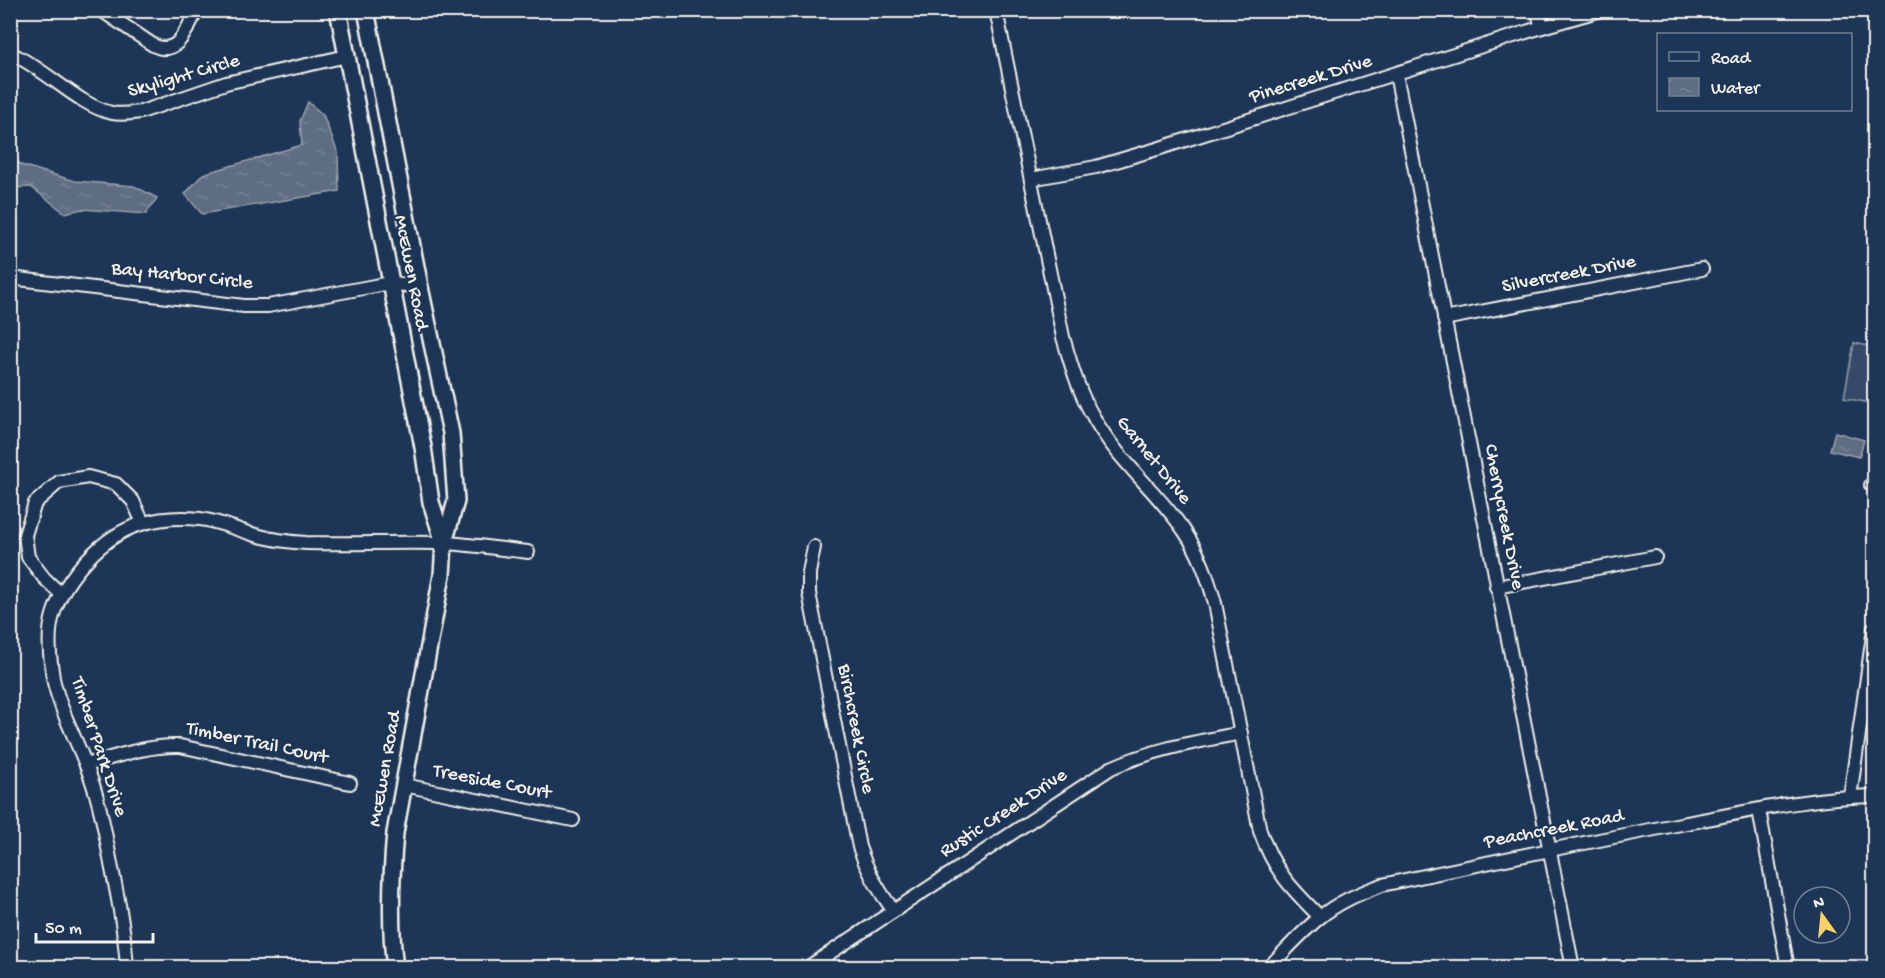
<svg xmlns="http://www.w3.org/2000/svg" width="1885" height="978" font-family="'Gochi Hand',sans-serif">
<defs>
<pattern id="water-ripples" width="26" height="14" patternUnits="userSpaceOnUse" patternTransform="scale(1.5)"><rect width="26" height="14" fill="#5e6d82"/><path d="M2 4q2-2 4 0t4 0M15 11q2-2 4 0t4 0" fill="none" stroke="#768294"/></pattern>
</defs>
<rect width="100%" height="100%" fill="#1d3557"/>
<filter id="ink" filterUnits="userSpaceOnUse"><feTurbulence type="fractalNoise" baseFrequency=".0167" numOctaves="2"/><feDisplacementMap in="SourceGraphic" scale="12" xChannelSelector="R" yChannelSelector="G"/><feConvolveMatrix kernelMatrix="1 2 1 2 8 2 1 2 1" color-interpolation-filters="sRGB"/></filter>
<g filter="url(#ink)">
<polygon fill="#354a67" stroke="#949ea8" stroke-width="1.5" points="1854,343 1874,347 1874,377 1870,403 1844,398"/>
<g fill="url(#water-ripples)" stroke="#9aa2ab" stroke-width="1.5">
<polygon points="308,102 323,115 338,153 339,191 202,214 185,194 203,174 302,145 300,121"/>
<polygon points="11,154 21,165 75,181 134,186 157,198 146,214 82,209 65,213 31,187 11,188"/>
<polygon points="1835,432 1864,440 1859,457 1830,450"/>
</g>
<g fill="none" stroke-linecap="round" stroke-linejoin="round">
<g stroke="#f4f1e8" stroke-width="16">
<g id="minor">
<path d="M101,10l52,35c25,13 34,-17 44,-35"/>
<path d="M996,10l67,327c8,28 16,56 31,81 24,43 64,74 91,114 15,22 23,46 30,71l45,228c14,40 31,57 60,86"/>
<polyline points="1537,10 1542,27"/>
<path d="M10,53c35,15 69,53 102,60 10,2 19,0 29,-1l85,-29 121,-27"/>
<polyline points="1396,74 1573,968"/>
<polyline points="1031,179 1096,167 1157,149 1542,27 1601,10"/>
<polyline points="10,278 244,306 268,306 390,283 420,287"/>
<polyline points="1444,319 1702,269"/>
<polyline points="1871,485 1874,486"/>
<path d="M814,547l-5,26v20l50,254c8,24 19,43 34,63"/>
<polyline points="1496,587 1655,557"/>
<polyline points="61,594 44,578 28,557 25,535 35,503 59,482 88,477 116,484 133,501 143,523"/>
<path d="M86,765c32,-9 61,-20 94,-19l170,37"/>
<polyline points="404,785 573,820"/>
<polyline points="1850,797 1874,628"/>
<polyline points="1759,810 1788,968"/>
<path d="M127,968c-2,-34 -8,-66 -15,-99 -6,-31 -11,-63 -22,-93 -11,-32 -30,-64 -37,-98 -3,-20 -6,-43 0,-63 12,-38 50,-80 88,-91 19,-6 40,-7 59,-5 18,2 35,10 52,15 17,5 36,8 54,9 45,1 91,-1 136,0 29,1 57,6 86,9"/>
<path d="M807,968l304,-200c42,-19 85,-26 130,-35"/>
<path d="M1268,968c17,-17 33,-35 51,-50 19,-16 41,-25 63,-33 99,-21 199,-42 299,-61 64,-12 128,-27 193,-28"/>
</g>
</g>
<g stroke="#f4f1e8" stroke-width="20">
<g id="tertiary">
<polyline points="338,10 423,447 431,502 444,543"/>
<path d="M366,10l54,277 31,146 5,68 -12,42 -2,32 -47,258c-4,45 -6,89 0,135"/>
</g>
</g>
<use href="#minor" stroke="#1d3557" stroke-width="12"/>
<use href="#tertiary" stroke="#1d3557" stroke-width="15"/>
</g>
</g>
<g text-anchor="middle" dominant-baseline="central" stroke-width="4.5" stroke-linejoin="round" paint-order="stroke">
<g font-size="20" fill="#f4f1e8" stroke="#1d3557">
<text transform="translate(184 77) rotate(-16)">Skylight Circle</text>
<text transform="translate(1311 80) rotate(-17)">Pinecreek Drive</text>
<text transform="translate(410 273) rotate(79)">McEwen Road</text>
<text transform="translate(1569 275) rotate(-11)">Silvercreek Drive</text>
<text transform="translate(182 277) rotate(6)">Bay Harbor Circle</text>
<text transform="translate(1153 461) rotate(51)">Garnet Drive</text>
<text transform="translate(1503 517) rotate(79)">Cherrycreek Drive</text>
<text transform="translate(855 729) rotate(79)">Birchcreek Circle</text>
<text transform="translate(257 744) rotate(12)">Timber Trail Court</text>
<text transform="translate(98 747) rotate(72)">Timber Park Drive</text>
<text transform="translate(386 769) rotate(-80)">McEwen Road</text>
<text transform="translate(492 783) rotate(11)">Treeside Court</text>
<text transform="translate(1004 814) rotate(-33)">Rustic Creek Drive</text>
<text transform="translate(1554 830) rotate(-11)">Peachcreek Road</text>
</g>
</g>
<rect width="1885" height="978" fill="none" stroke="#1d3557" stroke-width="36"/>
<rect x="18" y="18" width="1849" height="942" fill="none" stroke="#f4f1e8" stroke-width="2" filter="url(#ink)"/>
<rect x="1657" y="33" width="195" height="78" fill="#1d3557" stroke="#738091" stroke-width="1.5"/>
<rect x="1669" y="52" width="30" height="9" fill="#1d3557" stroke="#738091" stroke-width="1.5"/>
<text x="1711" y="63" font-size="18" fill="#f4f1e8">Road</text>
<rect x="1669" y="78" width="30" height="18" fill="url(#water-ripples)" stroke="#738091" stroke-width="1.5"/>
<text x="1711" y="93" font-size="18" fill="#f4f1e8">Water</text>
<g transform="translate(1822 915) rotate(345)"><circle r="28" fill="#1d3557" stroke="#738091" stroke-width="1.5"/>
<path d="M0-4.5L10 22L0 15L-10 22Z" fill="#ffd166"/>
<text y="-9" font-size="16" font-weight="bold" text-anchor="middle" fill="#f4f1e8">N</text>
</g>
<path d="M36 933v9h117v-9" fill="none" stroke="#f4f1e8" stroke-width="3"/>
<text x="45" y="933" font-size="18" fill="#f4f1e8" stroke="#1d3557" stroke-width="4.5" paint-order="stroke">50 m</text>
</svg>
